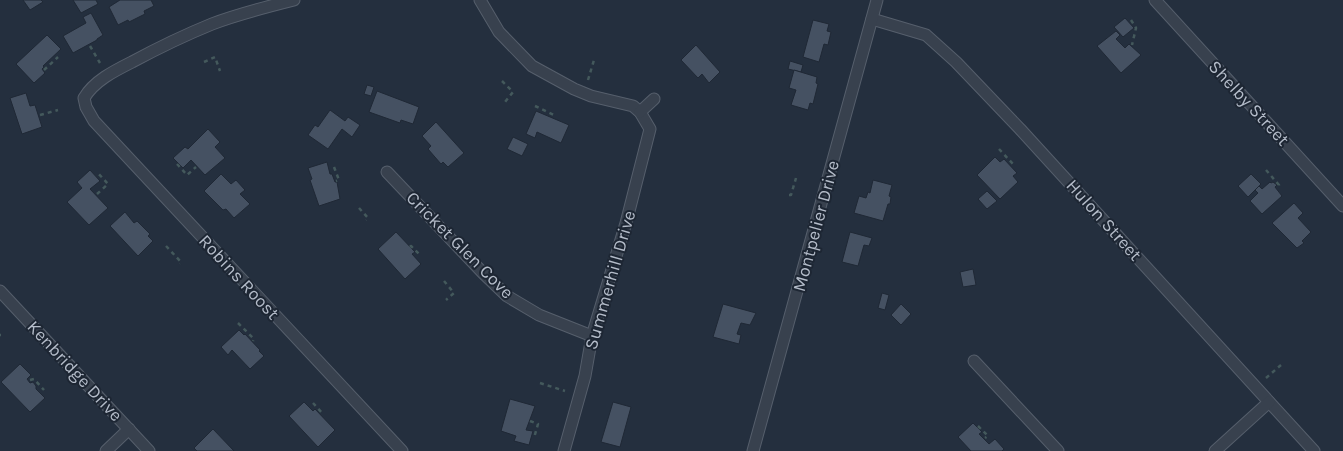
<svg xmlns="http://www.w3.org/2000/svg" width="1343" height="451" font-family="Karla,sans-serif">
<rect width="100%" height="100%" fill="#242f3e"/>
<g fill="#455162" stroke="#1f2835">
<polygon points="23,0 41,0 43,2 30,10"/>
<polygon points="73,0 96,0 98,4 81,13"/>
<polygon points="120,0 151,0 154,6 144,11 145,14 129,22 128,20 118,25 109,7"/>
<polygon points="91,13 103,35 97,39 97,40 73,53 63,36 86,23 83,17"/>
<polygon points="1125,18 1134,28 1123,37 1114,27"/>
<polygon points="813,20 829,24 827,31 831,32 828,45 824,44 819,62 803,57"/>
<polygon points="1116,31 1120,35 1116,39 1125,48 1129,44 1141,55 1121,73 1097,46"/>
<polygon points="47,35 61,49 43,66 44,67 42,69 45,73 34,83 16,64"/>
<polygon points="696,45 720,72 709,83 702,74 698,78 681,60"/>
<polygon points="790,61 803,65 801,72 788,69"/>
<polygon points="794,70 817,77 816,83 818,84 813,104 810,103 808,110 791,105 796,90 789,88"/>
<polygon points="367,85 374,87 371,96 364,94"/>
<polygon points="377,91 419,107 413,124 401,120 400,123 369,112"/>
<polygon points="26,93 30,106 35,105 42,127 22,134 10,98"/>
<polygon points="330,110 345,121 348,117 360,125 352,137 342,129 328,149 308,135 315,125 318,127"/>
<polygon points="536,111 569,125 561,143 537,132 535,138 526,134"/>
<polygon points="436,122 464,153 448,167 443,162 441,164 428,149 431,146 422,136"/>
<polygon points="208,129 220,142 215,147 225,158 205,175 191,160 183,168 173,158 185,147 188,149"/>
<polygon points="513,137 528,144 522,156 507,149"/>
<polygon points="995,157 1000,162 1004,159 1017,173 1013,176 1018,182 1000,199 977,175"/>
<polygon points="327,162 330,174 332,174 335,182 337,182 340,199 319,206 310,180 312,179 308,168"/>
<polygon points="90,170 100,181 90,189 108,208 89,225 67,202 82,188 77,182"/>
<polygon points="221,174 231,184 236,180 245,190 240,194 250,204 234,218 226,209 223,210 204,191"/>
<polygon points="1251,174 1261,184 1248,197 1238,186"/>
<polygon points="873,180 892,185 889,196 891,197 890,204 888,204 883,221 854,213 859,196 866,198 868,192 870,193"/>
<polygon points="1270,182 1271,183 1273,182 1277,185 1275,187 1282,196 1262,214 1250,201 1258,193 1255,190 1259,186 1262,189"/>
<polygon points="987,191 997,201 987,209 978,199"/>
<polygon points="1294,203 1303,213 1298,218 1311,232 1302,241 1304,243 1297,248 1272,223"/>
<polygon points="125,212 134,223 137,221 150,234 148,236 153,241 138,256 110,226"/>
<polygon points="396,232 415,252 412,254 421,264 405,279 378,249"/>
<polygon points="850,232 872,238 869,246 864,245 858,266 842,262"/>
<polygon points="973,269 976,285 963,287 960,272"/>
<polygon points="882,293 889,295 885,310 878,308"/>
<polygon points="723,304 756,313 750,325 741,323 737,334 741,335 739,344 713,337"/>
<polygon points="901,304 911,314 901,325 891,315"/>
<polygon points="239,330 244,335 245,334 260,350 259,351 264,356 250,369 232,350 228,355 221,347"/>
<polygon points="20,364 31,375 27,379 30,383 33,382 36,386 36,389 45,398 30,412 1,382"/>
<polygon points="510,399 535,406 526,430 533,431 529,445 514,441 516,436 501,431"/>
<polygon points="304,402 313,411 315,409 335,430 318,447 289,416"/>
<polygon points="613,402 631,407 620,447 601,442"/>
<polygon points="973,423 982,432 979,434 989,444 995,439 1004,449 1002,451 971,451 958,437"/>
<polygon points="213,429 234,451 197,451 194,448"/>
</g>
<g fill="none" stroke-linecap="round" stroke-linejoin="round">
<g stroke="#565f6c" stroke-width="13">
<g id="street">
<path d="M294,0c-28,7 -56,14 -82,24 -27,11 -54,24 -80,38 -18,9 -38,19 -48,36l2,9 8,14 308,330"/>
<polyline points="480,0 499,32 532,66 574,89 591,96 633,106 640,112 650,129 626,223 592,336 585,376 564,451"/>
<polyline points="1155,0 1343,206"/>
<polyline points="872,19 926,35 956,62 1020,129 1314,451"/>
<polyline points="640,112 654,99"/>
<polyline points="387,172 483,273 507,296 539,315 592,336"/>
<polyline points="0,291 149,451"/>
<polyline points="974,361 1058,451"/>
<polyline points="106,451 129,429"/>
<polyline points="753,451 877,0"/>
<polyline points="1215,451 1269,402"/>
</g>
</g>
<g stroke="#44595c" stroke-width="2.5" stroke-dasharray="4 4" stroke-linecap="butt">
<polyline points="1131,20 1136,28 1132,45"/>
<polyline points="90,46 100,63"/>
<polyline points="204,62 215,57 220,71"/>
<polyline points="44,70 58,57"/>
<polyline points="588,80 594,60"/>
<polyline points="502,81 513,92 505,102"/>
<polyline points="535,106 554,115 553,116"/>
<polyline points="40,115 58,110"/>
<polyline points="999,149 1013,164 1011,165"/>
<polyline points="177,164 187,175 196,167"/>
<polyline points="334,167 339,180 336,181"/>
<polyline points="1266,170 1279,185 1277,188"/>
<polyline points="97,194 108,184 97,172"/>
<polyline points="789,195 791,195 796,178"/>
<polyline points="359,208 368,218 366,220"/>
<polyline points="166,246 181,262 180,264"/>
<polyline points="410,247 411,246 421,256"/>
<polyline points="444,281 454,293 446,300"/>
<polyline points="238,323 254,339 253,341"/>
<polyline points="0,335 1,335"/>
<polyline points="1266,378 1281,365"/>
<polyline points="30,380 34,379 44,390"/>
<polyline points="540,383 565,391"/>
<polyline points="313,403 323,414"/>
<polyline points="530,421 538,424 534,438"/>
<polyline points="978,426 988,436 985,438"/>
</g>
<use href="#street" stroke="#38414e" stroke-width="11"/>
</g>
<g text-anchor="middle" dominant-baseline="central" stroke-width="4" stroke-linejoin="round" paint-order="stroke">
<g font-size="18" fill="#b4bcc9" stroke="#1d2633">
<text transform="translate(1249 103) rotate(47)">Shelby Street</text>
<text transform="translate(1104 220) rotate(48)">Hulon Street</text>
<text transform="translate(816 226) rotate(-75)">Montpelier Drive</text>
<text transform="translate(460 245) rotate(45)">Cricket Glen Cove</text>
<text transform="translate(239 277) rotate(47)">Robins Roost</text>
<text transform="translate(610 280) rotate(-74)">Summerhill Drive</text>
<text transform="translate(75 371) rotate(47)">Kenbridge Drive</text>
</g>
</g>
</svg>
